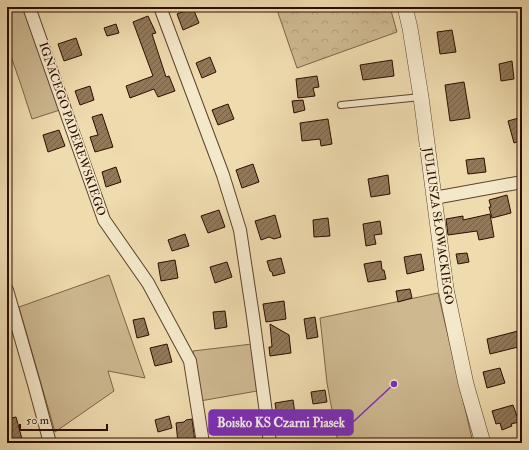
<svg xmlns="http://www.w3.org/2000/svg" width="529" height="450" font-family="'IM FELL Double Pica',serif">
<defs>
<pattern id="forest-crowns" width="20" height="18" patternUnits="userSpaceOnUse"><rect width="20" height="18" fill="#cdb890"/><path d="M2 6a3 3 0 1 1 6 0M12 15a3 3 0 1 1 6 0" fill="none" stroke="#b09d7a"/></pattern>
<pattern id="building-hatch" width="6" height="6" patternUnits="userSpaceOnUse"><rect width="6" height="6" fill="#91795a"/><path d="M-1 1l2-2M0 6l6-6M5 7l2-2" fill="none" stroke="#776248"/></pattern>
</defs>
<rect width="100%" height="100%" fill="#eedbae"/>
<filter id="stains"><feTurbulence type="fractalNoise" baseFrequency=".005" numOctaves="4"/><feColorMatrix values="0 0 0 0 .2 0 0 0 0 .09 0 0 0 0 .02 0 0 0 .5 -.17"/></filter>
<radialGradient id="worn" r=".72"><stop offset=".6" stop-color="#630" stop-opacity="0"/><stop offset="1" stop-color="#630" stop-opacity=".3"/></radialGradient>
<g fill="#cdb890" stroke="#7d6348">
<polygon points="7,7 25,7 60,110 32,119 21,85 7,45"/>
<polygon points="109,275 145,378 108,371 114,391 55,432 19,307"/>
<polygon points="438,293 473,443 338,443 327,383 320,318"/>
<polygon points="252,344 257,391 200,401 193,351"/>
</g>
<polygon fill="url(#forest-crowns)" stroke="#7d6348" points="276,7 390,7 397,32 297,68"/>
<g fill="url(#building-hatch)" stroke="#2d0e00">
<polygon points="193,8 199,23 183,30 177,14"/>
<polygon points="148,16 156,33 152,34 166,77 169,76 175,91 158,97 154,89 130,98 126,86 153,76 133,22"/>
<polygon points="116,24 119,33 107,36 104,28"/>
<polygon points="452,30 456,52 440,54 437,32"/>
<polygon points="76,38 82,55 64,61 58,44"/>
<polygon points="210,57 216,72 202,78 196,63"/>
<polygon points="392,60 394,76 363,80 360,65"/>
<polygon points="512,61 514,79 501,81 499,64"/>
<polygon points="317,76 319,87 313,88 315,96 298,98 296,79"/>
<polygon points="464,82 470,118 450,121 445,85"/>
<polygon points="90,86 94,100 80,105 75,91"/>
<polygon points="303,100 305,110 294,113 292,101"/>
<polygon points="228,104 234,119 218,125 212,110"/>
<polygon points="102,114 113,147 95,152 90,137 98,135 92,117"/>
<polygon points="522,117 522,140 514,143 508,121"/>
<polygon points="328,119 332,144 321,146 320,139 302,141 300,123"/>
<polygon points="59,130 65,146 48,152 43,135"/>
<polygon points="484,158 486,172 468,174 466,160"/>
<polygon points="253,164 259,182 242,188 236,170"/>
<polygon points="116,167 121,182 106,187 102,172"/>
<polygon points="388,175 390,194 371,197 368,179"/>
<polygon points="507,195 511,213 492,218 489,207 491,207 489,200"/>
<polygon points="219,210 225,227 208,233 201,216"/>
<polygon points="490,214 494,237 479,240 477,231 448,235 446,219 463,216 463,220"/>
<polygon points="275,215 281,237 274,239 269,237 261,240 255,221"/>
<polygon points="328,218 330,236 314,237 313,220"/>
<polygon points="380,221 382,234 374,235 376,244 366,246 363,224"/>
<polygon points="185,234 189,246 172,251 168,240"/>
<polygon points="467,253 469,262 458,264 456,254"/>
<polygon points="421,254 424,270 407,274 404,257"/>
<polygon points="281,258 285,273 273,276 272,272 270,271 267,261"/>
<polygon points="175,260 178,278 161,281 158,263"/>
<polygon points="381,261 382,270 384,270 386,279 368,282 364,264"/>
<polygon points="227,262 232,277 215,283 210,267"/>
<polygon points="410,289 412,298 398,302 396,291"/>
<polygon points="284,301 286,319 266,322 263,304"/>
<polygon points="225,311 227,327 215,329 213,312"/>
<polygon points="315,317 318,337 307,339 304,319"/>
<polygon points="144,318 149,335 137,338 133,320"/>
<polygon points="270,324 289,335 291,353 270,356 269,347 272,347"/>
<polygon points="522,330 522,346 490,354 487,339"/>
<polygon points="167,344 172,362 155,366 150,348"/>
<polygon points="500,368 505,383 487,388 483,372"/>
<polygon points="325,390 327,402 313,404 311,392"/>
<polygon points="293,400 296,420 278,423 275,403"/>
<polygon points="513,405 519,422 511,424 512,426 502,430 500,423 496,424 492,411"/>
<polygon points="169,416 172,428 158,432 155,420"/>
<polygon points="16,417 22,439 10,443 7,443 7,419"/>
<polygon points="192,419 195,442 178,443 176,423 184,422 186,420"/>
</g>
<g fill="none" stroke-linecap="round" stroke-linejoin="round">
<g stroke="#5d412c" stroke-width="8">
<polyline id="service" points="341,105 421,97"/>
</g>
<g stroke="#5d412c" stroke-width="14">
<g id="minor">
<polyline points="29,7 104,220 148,283 190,361 203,443"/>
<polyline points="160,7 223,175 240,230 253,316 270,443"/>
<polyline points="434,198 522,182"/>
<polyline points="7,290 34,384 50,443"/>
</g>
</g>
<g stroke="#5d412c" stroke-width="16">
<polyline id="tertiary" points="405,7 410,28 421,97 446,289 466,384 483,443"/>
</g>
<use href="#service" stroke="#f4e8ca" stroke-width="6"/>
<use href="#minor" stroke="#f4e8ca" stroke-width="12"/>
<use href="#tertiary" stroke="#f4e8ca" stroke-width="15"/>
</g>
<g text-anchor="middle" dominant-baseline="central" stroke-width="3" stroke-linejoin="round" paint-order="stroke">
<g font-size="12" fill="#2d0e00" stroke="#f4e8ca">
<text transform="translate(72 129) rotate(71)">IGNACEGO PADEREWSKIEGO</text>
<text transform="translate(438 226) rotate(82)">JULIUSZA SŁOWACKIEGO</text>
</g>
</g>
<path fill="none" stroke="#7b2cbf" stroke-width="1.5" d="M394 384L353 422"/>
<circle fill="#7b2cbf" stroke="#f4e8ca" stroke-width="1.5" cx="394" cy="384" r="4"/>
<rect fill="#7b2cbf" stroke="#7b2cbf" stroke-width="1.5" x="209" y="410" width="144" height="25" rx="4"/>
<g font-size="13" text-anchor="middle" font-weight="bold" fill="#fff">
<text x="281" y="427">Boisko KS Czarni Piasek</text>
</g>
<rect width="529" height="450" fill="none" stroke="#eedbae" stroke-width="24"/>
<rect x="8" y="8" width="513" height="434" fill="none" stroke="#2d0e00" stroke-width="2"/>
<rect x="12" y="12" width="505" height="426" fill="none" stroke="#2d0e00"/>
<path d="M20 424v6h87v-6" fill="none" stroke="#2d0e00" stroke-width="2"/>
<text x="26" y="424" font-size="12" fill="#2d0e00" stroke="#f4e8ca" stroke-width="3" paint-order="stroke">50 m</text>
<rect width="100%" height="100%" filter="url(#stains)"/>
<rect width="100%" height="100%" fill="url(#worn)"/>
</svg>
